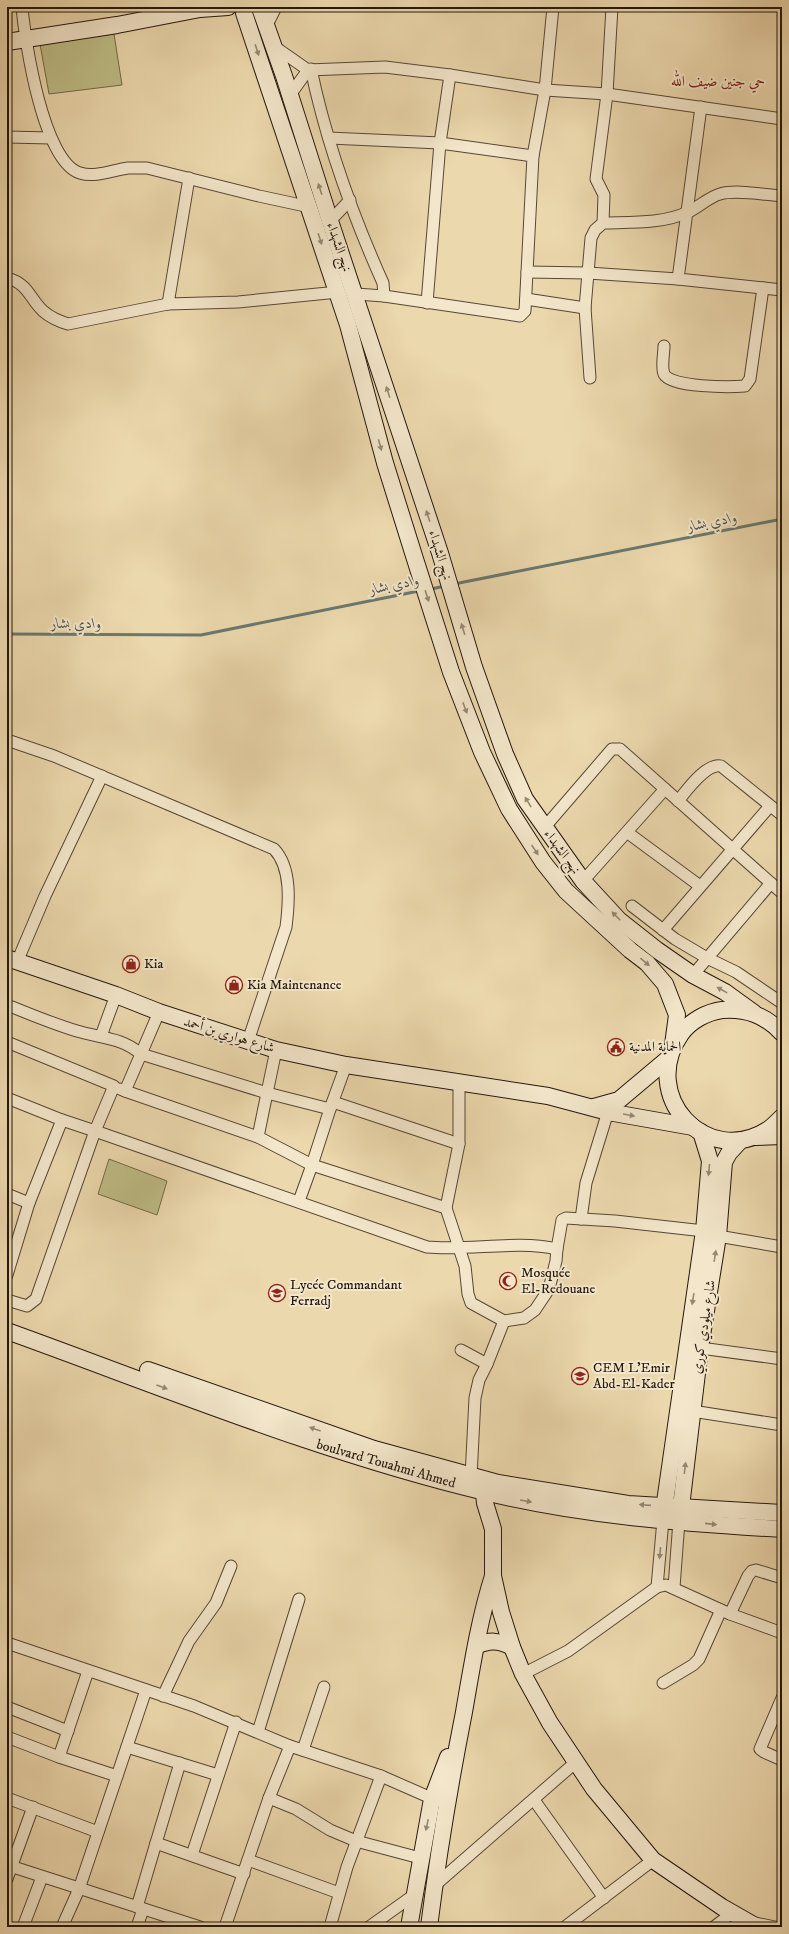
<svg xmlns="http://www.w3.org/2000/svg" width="789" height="1934" font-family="'IM FELL DW Pica',Amiri,serif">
<rect width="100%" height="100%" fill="#ecd8ad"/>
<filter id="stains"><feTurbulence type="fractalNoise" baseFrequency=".005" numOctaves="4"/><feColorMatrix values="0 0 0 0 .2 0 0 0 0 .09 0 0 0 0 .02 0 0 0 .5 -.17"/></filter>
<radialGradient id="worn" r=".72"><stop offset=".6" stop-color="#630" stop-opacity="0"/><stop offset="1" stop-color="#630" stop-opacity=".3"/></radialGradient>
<g fill="#bebc85" stroke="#706a4a">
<polygon points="114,34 122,85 49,94 40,44"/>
<polygon points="109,1159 167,1181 157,1215 98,1194"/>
</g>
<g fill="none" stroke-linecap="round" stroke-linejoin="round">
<g stroke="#6a7870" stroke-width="3">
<polyline points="454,584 782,519"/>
<polyline points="431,589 445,586"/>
<polyline points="7,634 201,635 419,591"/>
</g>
<g stroke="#554736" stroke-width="13">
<g id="street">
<path d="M22,7c3,34 21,155 58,166 15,5 33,-3 48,-5 6,0 13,0 19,0l112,28 51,11"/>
<polyline points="267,25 276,7"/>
<polyline points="275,47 308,70 385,67 450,75 545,90 607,94 782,119"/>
<path d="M311,69c15,72 42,147 72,214l1,13 -28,-2"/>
<polyline points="290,95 308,70"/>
<polyline points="701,107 678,279 782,290"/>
<polyline points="7,137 51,138"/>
<polyline points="329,138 440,143 450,75"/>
<polyline points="189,178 168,304 238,302 338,292"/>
<polyline points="330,221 350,200"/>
<polyline points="603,223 604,195 596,179 607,94 612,7"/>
<polyline points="527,272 588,273 678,279"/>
<path d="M7,278c22,6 22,20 36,33 8,7 15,10 25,13l100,-20"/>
<polyline points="384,296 520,316 525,311 533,156 545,90 553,7"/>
<polyline points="526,299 585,308"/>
<polyline points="427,303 440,143 533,156"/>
<path d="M664,346c0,8 -3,21 0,28 7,14 67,13 81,12l5,-7 13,-91"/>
<path d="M590,378l-5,-70 6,-70 4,-8 8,-7c27,-1 60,1 85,-11 11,-5 21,-15 32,-18 16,-5 45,1 62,2"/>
<path d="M7,740l47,16 220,93c18,19 15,54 12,78l-38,114"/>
<path d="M678,801c9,-11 28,-38 43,-35l61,49"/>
<polyline points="544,828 612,749 620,749 782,893"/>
<polyline points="628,833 700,886"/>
<polyline points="583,881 665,789"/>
<polyline points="632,906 675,939 707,958 736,972 782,1003"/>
<polyline points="663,930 770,806"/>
<polyline points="17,962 45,896 102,776"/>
<polyline points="693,975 771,883"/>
<path d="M7,1005c23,9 46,19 70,26 23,7 44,6 64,23l-16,37 -5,-2"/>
<polyline points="159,1012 141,1054 267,1093 276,1050"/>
<polyline points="101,1036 116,995"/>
<path d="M7,1042l107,44 -19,45 332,116c43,4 88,-7 130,2l-1,12 -7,28 -14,21 -11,8 -20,3 -33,-18 -3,-9 -3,-28 -19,-58 13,-64v-61"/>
<polyline points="125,1091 258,1137 267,1093 330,1109 346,1065"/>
<polyline points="7,1098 62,1120"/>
<polyline points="333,1102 459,1144"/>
<polyline points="258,1137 312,1165 330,1109"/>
<polyline points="7,1194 29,1203 7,1275"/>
<polyline points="299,1201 312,1165 446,1208"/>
<polyline points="581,1219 586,1183 610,1105"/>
<polyline points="557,1249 562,1220 566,1218 615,1221 704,1231 718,1236 782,1247"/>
<polyline points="7,1300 27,1306 36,1299 95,1131 62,1120 29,1203"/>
<polyline points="693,1347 782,1359"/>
<polyline points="461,1350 487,1364"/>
<polyline points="692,1411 782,1425"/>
<polyline points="471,1477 475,1398 479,1380 487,1364 504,1321"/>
<polyline points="657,1587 663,1520"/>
<polyline points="674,1587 679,1521"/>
<polyline points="730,1614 748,1576 752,1571 756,1570 782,1578"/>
<polyline points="7,1643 194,1706 290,1746"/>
<polyline points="88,1671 59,1757 117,1776"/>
<polyline points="523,1674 568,1651 657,1587 666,1585 730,1614 782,1633"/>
<polyline points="663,1683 693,1665 699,1659 721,1610"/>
<polyline points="163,1696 189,1641 216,1603 231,1566"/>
<polyline points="782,1698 760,1749 764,1752 782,1760"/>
<polyline points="7,1707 68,1731"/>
<polyline points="258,1732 299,1599"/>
<polyline points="7,1737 59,1757"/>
<polyline points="127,1747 218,1775"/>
<polyline points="303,1750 324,1687"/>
<polyline points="7,1798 98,1832"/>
<polyline points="269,1798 296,1809 330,1830 356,1841 420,1858"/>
<polyline points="534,1800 604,1898"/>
<polyline points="156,1843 180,1763"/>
<polyline points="192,1855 236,1722"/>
<polyline points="248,1860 339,1893"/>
<polyline points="7,1865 200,1927"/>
<polyline points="7,1879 33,1807"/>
<polyline points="434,1886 576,1762"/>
<polyline points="137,1907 156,1843 244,1874"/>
<polyline points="750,1922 775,1927"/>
<polyline points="23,1927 42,1877"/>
<polyline points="62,1927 79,1889 146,1690"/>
<polyline points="137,1927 143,1909"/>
<polyline points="225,1927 269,1798 290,1746 381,1776 438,1801"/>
<polyline points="330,1927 347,1867 381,1776"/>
<polyline points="369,1927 414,1895"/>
<polyline points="565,1927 653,1860"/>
<polyline points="714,1927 732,1913"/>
</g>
</g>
<g stroke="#23170e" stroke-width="18">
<g id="secondary">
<polyline points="260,8 284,76 330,221 440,553 474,667 505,754 525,799 583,881 619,920 657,950 693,975 725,992 754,1013"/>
<polyline points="244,13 348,325 385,463 415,559 451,672 482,752 509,809 543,862 566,891 630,950 647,963 665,984 677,1015 673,1045"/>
<polyline points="7,42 117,25 200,9 228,7"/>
<polyline points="7,958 116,995 159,1012 276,1050 346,1065 548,1096 608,1112 693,1127"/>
<path d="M782,1033c-17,-18 -36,-25 -60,-23 -15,2 -32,11 -41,24 -43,61 25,136 88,95 4,-3 9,-8 13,-12"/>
<polyline points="594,1107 619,1100 669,1058"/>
<polyline points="755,1137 782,1136"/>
<path d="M7,1331c158,57 315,122 478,161 97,24 198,31 297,37"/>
<polyline points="148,1370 374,1449 498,1483 628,1504 782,1513"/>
<polyline points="483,1483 485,1503 493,1529 493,1576 501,1612 512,1647 523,1674 550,1723 594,1789 653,1860 722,1907 757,1927"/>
<polyline points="680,1515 700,1348 718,1236 724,1162 729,1153 741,1140"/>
<polyline points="663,1516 704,1231 710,1161 701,1132"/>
<path d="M476,1646c13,-6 23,-6 36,1"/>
<polyline points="409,1927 432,1799 448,1757"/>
<path d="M429,1927c9,-72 21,-144 35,-215 8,-46 15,-92 29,-136"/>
</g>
</g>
<use href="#street" stroke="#f3e6ca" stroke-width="11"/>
<use href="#secondary" stroke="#f3e6ca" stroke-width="16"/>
</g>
<defs><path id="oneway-solid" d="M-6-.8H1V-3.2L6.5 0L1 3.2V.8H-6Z"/></defs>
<g fill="#958975">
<use href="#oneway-solid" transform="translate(257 50) rotate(72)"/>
<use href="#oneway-solid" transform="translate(320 189) rotate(-108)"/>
<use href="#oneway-solid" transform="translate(320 239) rotate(72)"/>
<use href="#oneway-solid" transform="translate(388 392) rotate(-108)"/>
<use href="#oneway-solid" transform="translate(380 445) rotate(75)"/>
<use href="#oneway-solid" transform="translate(428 516) rotate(-108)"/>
<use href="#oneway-solid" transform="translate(427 596) rotate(72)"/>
<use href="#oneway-solid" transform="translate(463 629) rotate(-107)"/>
<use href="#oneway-solid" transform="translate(465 708) rotate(69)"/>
<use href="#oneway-solid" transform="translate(528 802) rotate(-122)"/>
<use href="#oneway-solid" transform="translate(535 850) rotate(56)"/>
<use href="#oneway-solid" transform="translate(616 916) rotate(-134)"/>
<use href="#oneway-solid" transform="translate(645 962) rotate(40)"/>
<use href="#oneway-solid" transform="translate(722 990) rotate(-151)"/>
<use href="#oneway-solid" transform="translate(629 1115) rotate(10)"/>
<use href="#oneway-solid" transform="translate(709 1170) rotate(95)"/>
<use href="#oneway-solid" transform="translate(715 1256) rotate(-81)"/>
<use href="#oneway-solid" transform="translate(693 1299) rotate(99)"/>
<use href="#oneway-solid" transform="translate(162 1387) rotate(20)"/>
<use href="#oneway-solid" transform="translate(315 1429) rotate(-161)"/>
<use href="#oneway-solid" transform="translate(685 1468) rotate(-83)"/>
<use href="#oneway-solid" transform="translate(526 1501) rotate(10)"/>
<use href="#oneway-solid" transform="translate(645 1505) rotate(-176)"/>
<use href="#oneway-solid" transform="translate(711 1524) rotate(6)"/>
<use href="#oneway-solid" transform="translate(660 1553) rotate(95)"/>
<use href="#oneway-solid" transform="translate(427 1825) rotate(102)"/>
</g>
<defs>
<g id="shop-ring" transform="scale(0.9)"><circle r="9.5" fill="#f3e6ca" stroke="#8f2418" stroke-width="1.5"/><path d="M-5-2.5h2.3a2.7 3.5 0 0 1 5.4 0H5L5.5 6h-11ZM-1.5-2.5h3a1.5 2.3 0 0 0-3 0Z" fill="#8f2418"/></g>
<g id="civic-ring" transform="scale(0.9)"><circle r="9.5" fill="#f3e6ca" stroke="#8f2418" stroke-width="1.5"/><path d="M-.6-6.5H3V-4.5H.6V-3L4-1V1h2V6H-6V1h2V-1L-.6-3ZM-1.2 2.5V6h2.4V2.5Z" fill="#8f2418"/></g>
<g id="mosque-ring" transform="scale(0.9)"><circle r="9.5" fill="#f3e6ca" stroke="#8f2418" stroke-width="1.5"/><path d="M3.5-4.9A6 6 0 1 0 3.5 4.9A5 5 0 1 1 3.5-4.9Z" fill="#8f2418"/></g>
<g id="school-ring" transform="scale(0.9)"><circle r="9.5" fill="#f3e6ca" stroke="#8f2418" stroke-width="1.5"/><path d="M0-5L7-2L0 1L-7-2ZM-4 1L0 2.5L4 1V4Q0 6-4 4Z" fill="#8f2418"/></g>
</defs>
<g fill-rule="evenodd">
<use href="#shop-ring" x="131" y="964"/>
<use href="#shop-ring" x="234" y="985"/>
<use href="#civic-ring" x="616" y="1047"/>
<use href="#mosque-ring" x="508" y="1281"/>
<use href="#school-ring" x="277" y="1293"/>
<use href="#school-ring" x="580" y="1376"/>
</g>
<g text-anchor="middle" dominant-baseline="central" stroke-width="4" stroke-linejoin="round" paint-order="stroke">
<g font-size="14" fill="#23170e" stroke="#f3e6ca">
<text transform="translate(339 247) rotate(71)">نهج الشهداء</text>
<text transform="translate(440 555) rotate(73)">نهج الشهداء</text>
<text transform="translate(562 852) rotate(54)">نهج الشهداء</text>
<text transform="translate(229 1035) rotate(17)">شارع هواري بن أحمد</text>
<text transform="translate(704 1327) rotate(-81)">شارع ميلودي كوري</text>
<text transform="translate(386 1464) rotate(16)">boulvard Touahmi Ahmed</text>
</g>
<g font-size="14" fill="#23170e" stroke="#f3e6ca" text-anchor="start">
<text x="144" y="964">Kia</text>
<text x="247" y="985">Kia Maintenance</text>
<text x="629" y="1047">الحماية المدنية</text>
<text x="521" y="1273">Mosquée<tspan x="521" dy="16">El-Redouane</tspan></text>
<text x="290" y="1285">Lycée Commandant<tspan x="290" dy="16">Ferradj</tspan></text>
<text x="593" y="1368">CEM L'Emir<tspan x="593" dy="16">Abd-El-Kader</tspan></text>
</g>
<g font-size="15" fill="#7a1f14" stroke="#f3e6ca">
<text x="718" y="81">حي جنين ضيف الله</text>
</g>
<g font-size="15" font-style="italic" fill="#4d5047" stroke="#f3e6ca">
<text transform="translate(712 522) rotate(-11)">وادي بشار</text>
<text transform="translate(394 585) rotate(-11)">وادي بشار</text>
<text x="76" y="623">وادي بشار</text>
</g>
</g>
<rect width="789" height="1934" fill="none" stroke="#ecd8ad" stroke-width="24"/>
<rect x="8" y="8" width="773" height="1918" fill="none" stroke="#23170e" stroke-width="2"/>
<rect x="12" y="12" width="765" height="1910" fill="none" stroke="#23170e"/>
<rect width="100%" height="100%" filter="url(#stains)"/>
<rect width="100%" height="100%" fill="url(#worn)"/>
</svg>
